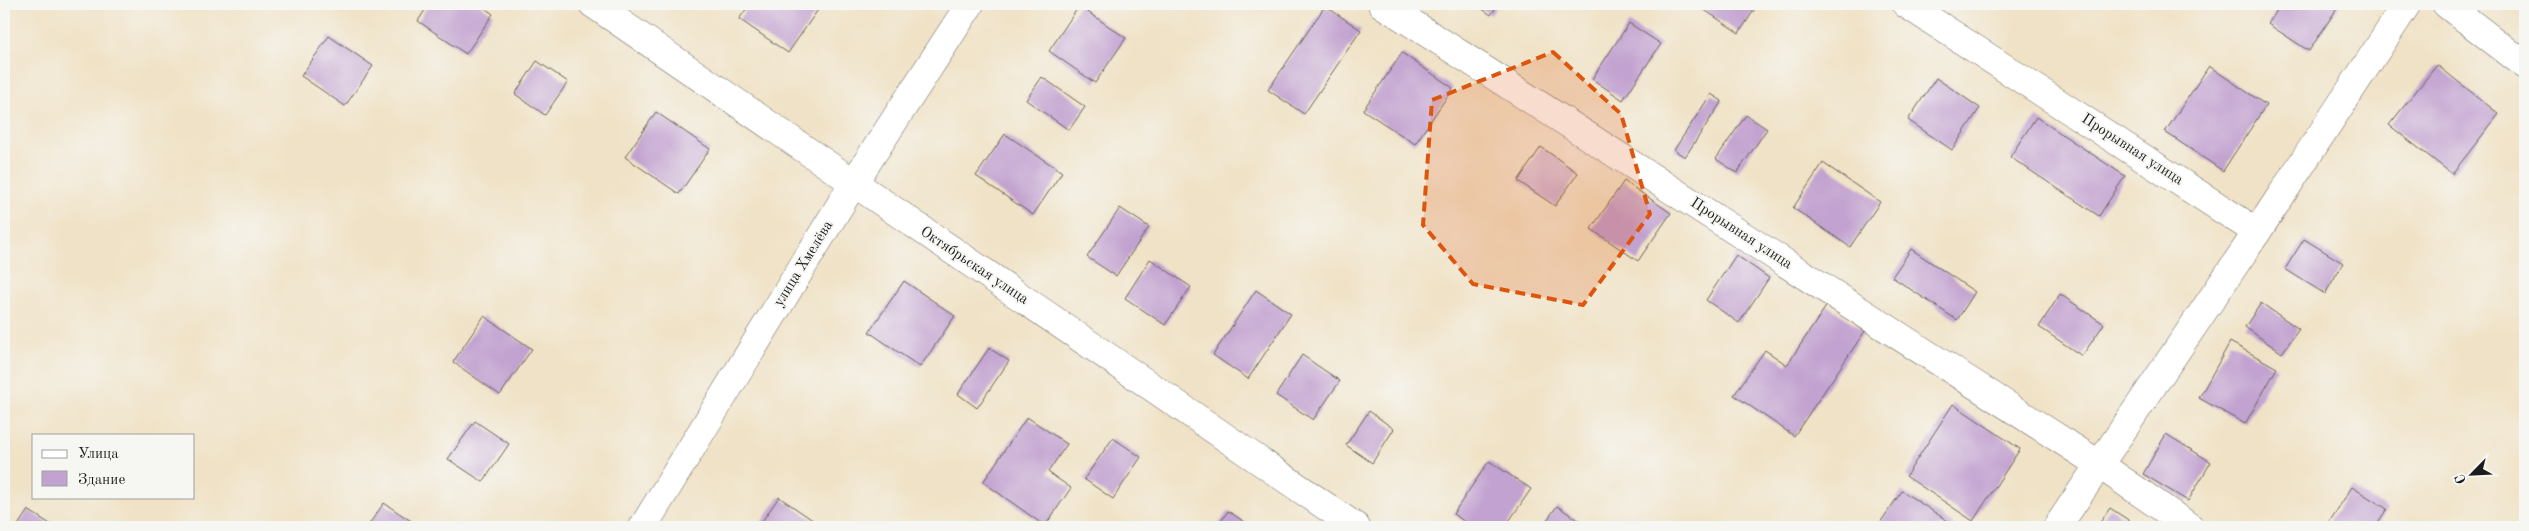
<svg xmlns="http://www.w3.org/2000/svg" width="2529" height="531" font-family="'Old Standard TT',serif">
<rect width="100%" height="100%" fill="#f6f6f2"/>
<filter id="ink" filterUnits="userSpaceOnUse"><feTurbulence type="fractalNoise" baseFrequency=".02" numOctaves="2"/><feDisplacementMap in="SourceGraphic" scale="10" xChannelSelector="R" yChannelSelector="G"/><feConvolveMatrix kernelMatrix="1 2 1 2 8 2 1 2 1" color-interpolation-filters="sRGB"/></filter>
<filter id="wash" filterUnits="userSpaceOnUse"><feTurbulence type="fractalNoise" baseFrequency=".0096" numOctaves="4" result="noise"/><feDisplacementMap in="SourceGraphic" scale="20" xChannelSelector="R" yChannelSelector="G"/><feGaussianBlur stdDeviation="1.12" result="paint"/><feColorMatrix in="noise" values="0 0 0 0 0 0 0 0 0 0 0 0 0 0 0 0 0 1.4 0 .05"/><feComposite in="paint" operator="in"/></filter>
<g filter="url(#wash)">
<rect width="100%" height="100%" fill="#f0e2c6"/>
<g id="blocks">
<g fill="#c2a2d0">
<polygon points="429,4 479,4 493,14 466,54 418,21"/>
<polygon points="750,4 822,4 788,53 739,19"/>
<polygon points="1475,4 1498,4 1491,15"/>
<polygon points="1698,4 1758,4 1739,33 1697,5"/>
<polygon points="2281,4 2340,4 2309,51 2268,24"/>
<polygon points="1079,6 1126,38 1095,83 1049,51"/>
<polygon points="1325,6 1361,30 1304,114 1268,90"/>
<polygon points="1629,23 1661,44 1623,100 1592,79"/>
<polygon points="329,36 373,66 345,106 301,76"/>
<polygon points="1402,53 1453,88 1415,144 1363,110"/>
<polygon points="537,61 568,82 545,115 515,94"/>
<polygon points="2437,65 2499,114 2452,174 2389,125"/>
<polygon points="2209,66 2266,105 2223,171 2165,132"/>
<polygon points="1042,77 1085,107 1069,130 1026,100"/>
<polygon points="1936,78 1980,108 1952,150 1908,120"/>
<polygon points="1711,94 1722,101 1685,157 1674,150"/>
<polygon points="656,112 710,149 679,194 625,157"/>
<polygon points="1746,115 1767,129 1737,173 1716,159"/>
<polygon points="2036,117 2125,176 2099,216 2010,157"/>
<polygon points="1005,134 1062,172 1033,215 976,176"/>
<polygon points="1541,147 1578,173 1555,206 1518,181"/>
<polygon points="1823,163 1880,202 1850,247 1793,208"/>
<polygon points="1624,181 1671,213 1638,261 1591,229"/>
<polygon points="1120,208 1149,227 1116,276 1087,257"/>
<polygon points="2304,239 2343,263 2325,294 2285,269"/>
<polygon points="1911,249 1975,292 1957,320 1892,277"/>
<polygon points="1736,255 1769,278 1739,323 1706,300"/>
<polygon points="1150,259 1191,287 1165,325 1125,298"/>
<polygon points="904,281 955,316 920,367 869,332"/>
<polygon points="1256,290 1291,314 1248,379 1213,355"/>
<polygon points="2060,294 2104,324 2082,356 2039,327"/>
<polygon points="2261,303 2299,329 2282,353 2245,327"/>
<polygon points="1827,305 1865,331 1794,436 1734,395 1765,350 1787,365"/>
<polygon points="484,316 532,349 500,395 453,362"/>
<polygon points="2230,342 2277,368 2245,424 2199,398"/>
<polygon points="989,348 1009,361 977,408 958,394"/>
<polygon points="1302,355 1340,381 1313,420 1276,395"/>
<polygon points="1953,404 2020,449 1973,521 1906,476"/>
<polygon points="1369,411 1394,429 1372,463 1346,445"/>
<polygon points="1027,417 1067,444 1048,472 1071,488 1045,526 983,482"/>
<polygon points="475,421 509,444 483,482 448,459"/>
<polygon points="2166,434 2211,462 2188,501 2143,474"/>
<polygon points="1113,438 1141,457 1113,499 1084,479"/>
<polygon points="1489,461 1531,489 1505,527 1473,527 1453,514"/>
<polygon points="2352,487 2387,509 2375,527 2326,527"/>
<polygon points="1902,491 1954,525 1952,527 1877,527"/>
<polygon points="779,497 814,521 809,527 758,527"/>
<polygon points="384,503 420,527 367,527"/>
<polygon points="1557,506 1589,527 1542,527"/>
<polygon points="2110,508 2139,527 2097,527"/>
<polygon points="28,510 55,527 17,527"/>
<polygon points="1228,511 1252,527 1217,527"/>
</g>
</g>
</g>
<g filter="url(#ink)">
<use href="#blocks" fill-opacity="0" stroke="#666158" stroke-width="1"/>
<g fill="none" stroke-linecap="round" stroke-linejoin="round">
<g stroke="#666158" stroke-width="29">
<g id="street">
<polyline points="593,4 1356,527"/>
<polyline points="1382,4 2100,465 2190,527"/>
<polyline points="1906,4 2257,232"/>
<polyline points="2446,4 2525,65"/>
<polyline points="643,527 853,184 970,4"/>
<polyline points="2057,527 2257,232 2407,4"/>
</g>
</g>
<use href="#street" stroke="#fff" stroke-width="28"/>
</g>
</g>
<path fill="#de560d" fill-opacity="0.2" stroke="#de560d" stroke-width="4" stroke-dasharray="10 6" stroke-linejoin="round" d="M1553,52l68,62 29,100 -67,91 -110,-21 -50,-59 9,-125z"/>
<g text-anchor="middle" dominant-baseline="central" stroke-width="4" stroke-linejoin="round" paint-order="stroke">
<g font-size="15" fill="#1c1c1c" stroke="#f6f6f2">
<text transform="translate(2132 150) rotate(33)">Прорывная улица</text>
<text transform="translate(1741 234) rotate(33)">Прорывная улица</text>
<text transform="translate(804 264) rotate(-58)">улица Хмелёва</text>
<text transform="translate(974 266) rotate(34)">Октябрьская улица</text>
</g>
</g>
<rect width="2529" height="531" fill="none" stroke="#f6f6f2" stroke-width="20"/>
<rect x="32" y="434" width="162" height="65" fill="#f6f6f2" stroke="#9f9f9c"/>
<rect x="42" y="450" width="25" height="8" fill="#ffffff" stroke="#9f9f9c"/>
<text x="78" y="458" font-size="15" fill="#1c1c1c">Улица</text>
<rect x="42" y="471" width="25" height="15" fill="#c2a2d0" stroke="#9f9f9c"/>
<text x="78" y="484" font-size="15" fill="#1c1c1c">Здание</text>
<g transform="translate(2472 474) rotate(246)" stroke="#f6f6f2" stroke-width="4" paint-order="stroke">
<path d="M0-4L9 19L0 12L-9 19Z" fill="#1c1c1c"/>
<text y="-8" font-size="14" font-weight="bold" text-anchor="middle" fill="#1c1c1c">С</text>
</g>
</svg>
